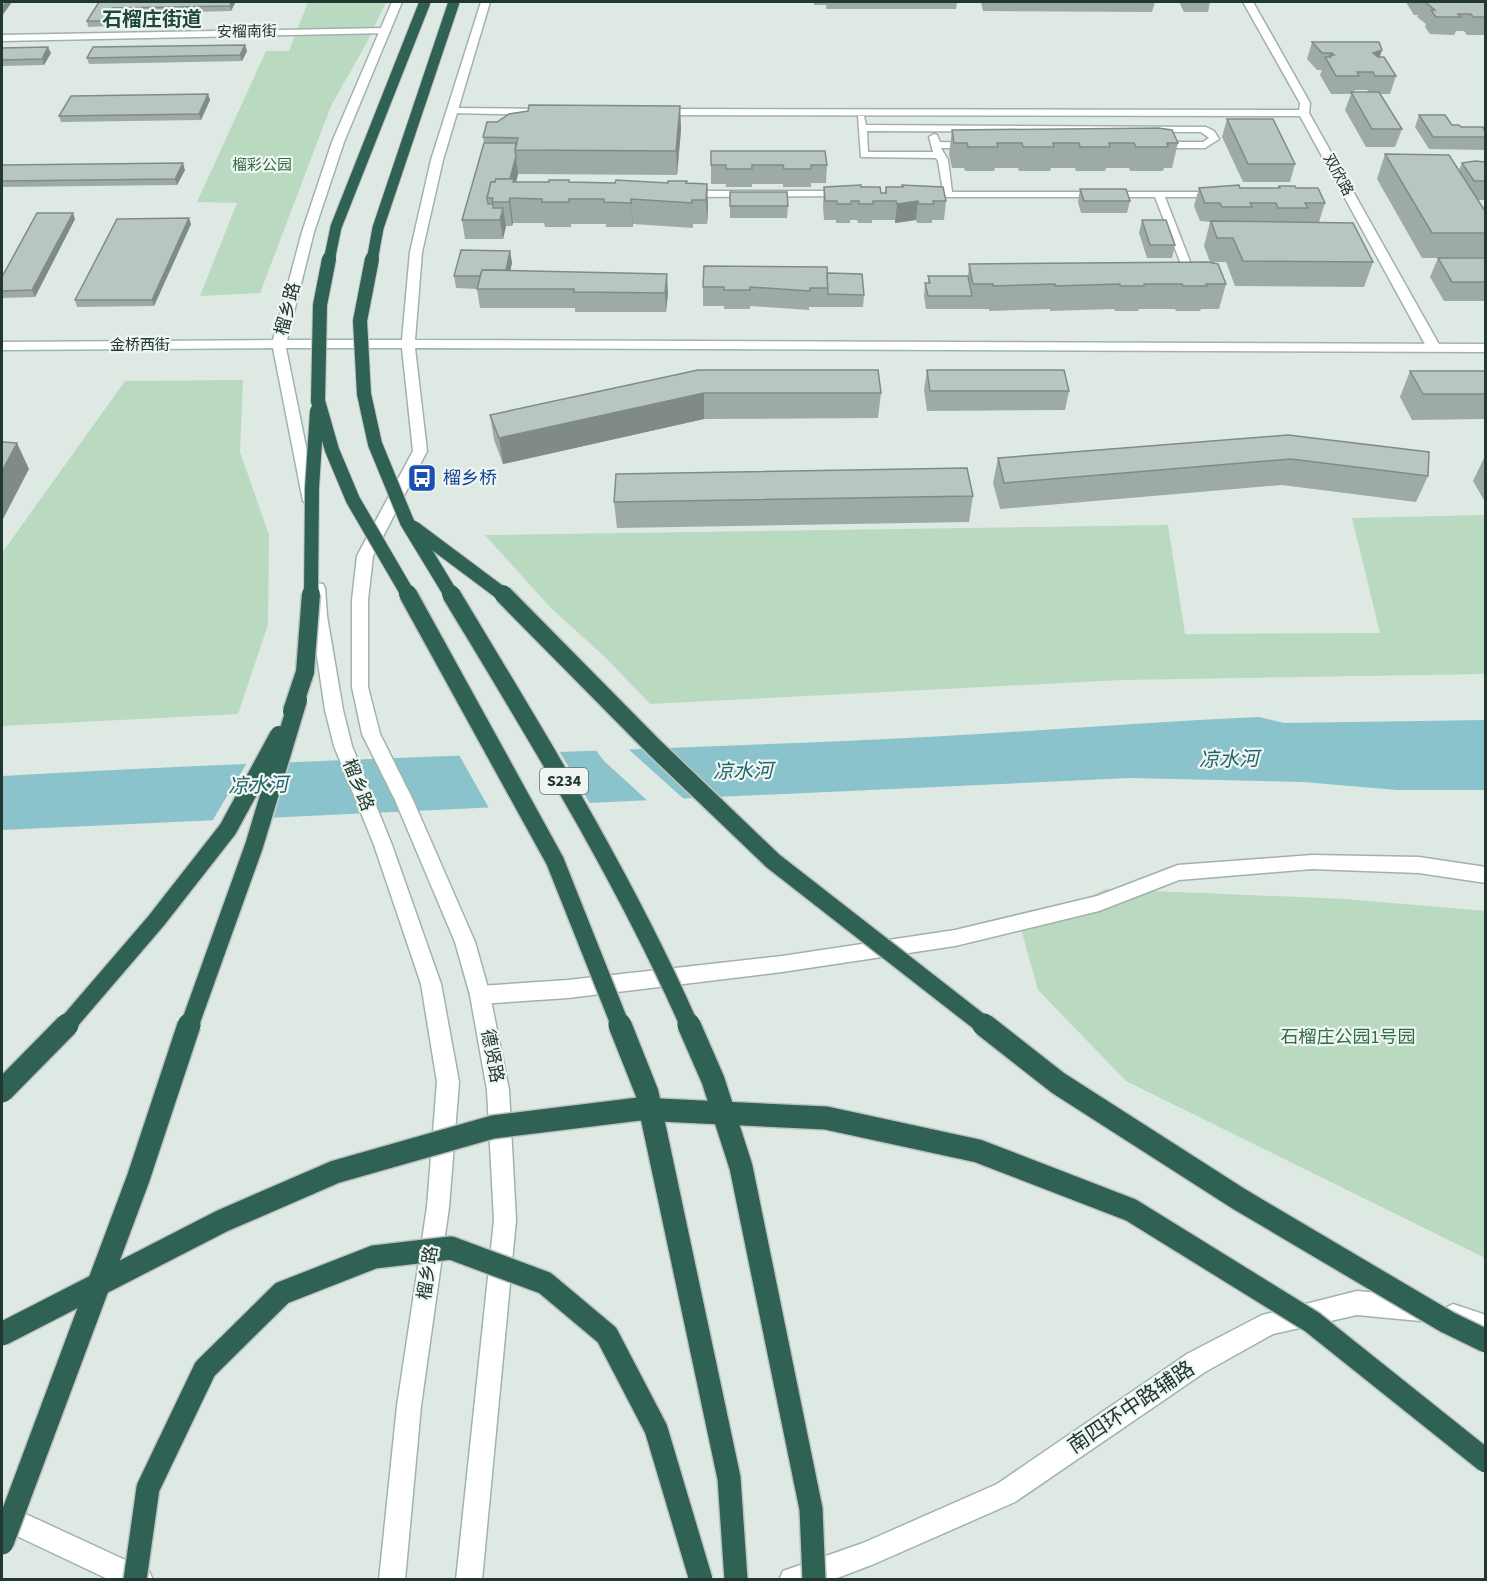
<svg xmlns="http://www.w3.org/2000/svg" width="1487" height="1581" font-family="'Source Sans 3','Noto Sans SC',sans-serif">
<rect width="100%" height="100%" fill="#dfe9e4"/>
<g fill="#b9d9c0">
<polygon points="308,2 386,2 367,42 331,106 260,293 200,296 237,203 197,202 266,51 289,51"/>
<polygon points="243,380 240,452 269,535 268,625 238,714 2,726 2,553 125,381"/>
<polygon points="1485,515 1485,674 1122,680 650,704 606,658 550,607 485,535 1168,525 1185,634 1380,633 1352,518"/>
<polygon points="1106,889 1346,899 1485,911 1485,1258 1126,1081 1038,990 1021,929"/>
</g>
<path fill="#8ac3cb" d="M1259,717l25,6 201,-3v70h-88l-94,-8 -173,-4 -1128,52v-54c280,-16 560,-23 841,-35 139,-5 277,-18 416,-24z"/>
<g fill="#dfe9e4">
<polygon points="626,747 686,801 649,802 604,761 594,748"/>
<polygon points="558,749 591,805 490,810 458,753"/>
<polygon points="291,759 273,820 211,823 248,761"/>
</g>
<g fill="none" stroke-linecap="round" stroke-linejoin="round">
<g stroke="#a2b0ab" stroke-width="3">
<g id="lane">
<polygon points="858,116 864,116 866,125 1206,127 1214,131 1219,139 1205,148 1158,148 1153,145 1158,142 1203,142 1209,138 1201,132 867,131 868,152 933,152 929,137 934,134 937,135 940,142 972,143 974,145 969,148 941,148 948,160 952,192 1219,192 1219,196 1216,197 1165,197 1196,277 1191,280 1186,277 1155,197 944,197 938,161 936,158 861,157"/>
<polygon points="843,191 846,192 846,196 687,197 682,194 687,191"/>
</g>
</g>
<g stroke="#a2b0ab" stroke-width="3">
<g id="street">
<polygon points="1243,2 1253,2 1310,103 1309,113 1441,348 1439,351 1429,351 1427,348 1300,116 655,115 650,112 655,109 1299,110 1300,103"/>
<polygon points="385,28 390,31 389,33 2,41 2,35"/>
<polygon points="452,108 546,109 551,112 546,115 448,113 448,109"/>
<polygon points="1312,855 1419,857 1486,867 1486,883 1419,873 1312,869 1179,880 1099,911 955,946 782,972 568,998 480,1004 473,1001 470,995 473,989 480,986 568,980 782,956 955,930 1097,896 1178,865"/>
</g>
</g>
<g stroke="#9fb4ab" stroke-width="3">
<g id="secondary">
<polygon points="392,2 402,2 344,142 314,232 287,340 402,340 410,252 431,160 481,2 490,2 443,160 422,252 415,340 1486,344 1486,352 415,348 427,451 373,556 368,600 368,687 380,734 413,800 475,942 490,995 509,1090 516,1220 482,1580 456,1580 494,1220 487,1090 470,995 455,942 395,800 362,734 352,687 352,600 357,556 413,451 402,348 286,348 317,501 310,506 303,501 273,348 2,350 2,342 273,340 302,232 332,142"/>
<polygon points="317,583 323,584 325,588 327,616 343,710 352,746 392,845 441,984 459,1082 449,1207 421,1406 405,1580 379,1580 397,1406 427,1207 437,1082 421,984 374,845 334,746 325,710 311,616 309,588 311,584"/>
<polygon points="1357,1291 1420,1297 1428,1301 1432,1309 1428,1317 1420,1321 1357,1315 1273,1334 1205,1372 1015,1502 874,1564 832,1580 779,1580 783,1571 863,1543 997,1484 1187,1354 1262,1315"/>
<polygon points="1453,1304 1486,1315 1486,1339 1445,1324 1441,1316 1445,1308"/>
<polygon points="2,1503 149,1571 153,1580 110,1580 2,1529"/>
</g>
</g>
<use href="#lane" fill="#fff" fill-rule="evenodd"/>
<use href="#street" fill="#fff" fill-rule="evenodd"/>
<use href="#secondary" fill="#fff" fill-rule="evenodd"/>
<g stroke="#bcc3c1" stroke-width="13" stroke-linecap="butt">
<g id="highway-bridge-far3">
<polyline points="329,261 336,227 425,2"/>
<polyline points="372,261 378,228 454,2"/>
</g>
</g>
<g stroke="#bcc3c1" stroke-width="16" stroke-linecap="butt">
<g id="highway-bridge-far2">
<polyline points="329,259 320,305 318,401 332,450 353,500 409,596"/>
<polyline points="372,259 360,321 364,394 375,444 407,522 452,596"/>
<polyline points="414,528 505,596"/>
<polyline points="311,596 312,488 317,411"/>
</g>
</g>
<g stroke="#bcc3c1" stroke-width="21" stroke-linecap="butt">
<g id="highway-bridge-far1">
<polyline points="408,594 555,861 621,1027"/>
<path d="M451,594c85,141 172,281 239,433"/>
<polyline points="503,594 654,747 773,861 986,1027"/>
<polyline points="292,711 305,672 311,594"/>
<polyline points="65,1027 156,921 228,829 279,735"/>
<polyline points="189,1027 254,846 298,700"/>
</g>
</g>
<g stroke="#bcc3c1" stroke-width="26" stroke-linecap="butt">
<g id="highway-bridge">
<polyline points="620,1025 647,1093 729,1478 736,1580"/>
<polyline points="689,1025 713,1080 741,1167 811,1509 814,1580"/>
<polyline points="984,1025 1058,1083 1239,1199 1447,1322 1486,1341"/>
<polyline points="2,1091 67,1025"/>
<polyline points="2,1334 222,1221 335,1172 493,1127 639,1109 826,1118 978,1151 1131,1210 1312,1322 1486,1461"/>
<polyline points="2,1543 138,1179 189,1025"/>
<polyline points="135,1580 148,1488 205,1369 282,1293 374,1257 451,1248 545,1283 607,1335 656,1429 701,1580"/>
</g>
</g>
<use href="#highway-bridge-far3" stroke="#306155" stroke-width="11"/>
<use href="#highway-bridge-far2" stroke="#306155" stroke-width="14"/>
<use href="#highway-bridge-far1" stroke="#306155" stroke-width="18"/>
<use href="#highway-bridge" stroke="#306155" stroke-width="23"/>
</g>
<g fill="#9eaaa5" fill-rule="evenodd">
<polygon points="99,2 234,2 235,3 231,11 114,14 106,26 88,27 87,21"/>
<polygon points="814,2 957,2 956,9 826,9 826,5 814,5"/>
<polygon points="981,2 1155,2 1152,12 983,11"/>
<polygon points="1181,2 1210,2 1208,12 1184,12 1180,4"/>
<polygon points="1408,2 1485,2 1485,35 1467,35 1464,31 1456,31 1454,35 1430,34 1425,27 1426,24 1417,17 1418,15 1414,15 1407,4"/>
<path d="M1312,42l84,34 -6,18h-10l22,35 -7,18h-29l-21,-37 6,-16h-20l-11,-19 2,-5h-5l-10,-11zM1355,90h12l2,2h-15z"/>
<polygon points="245,45 247,51 242,61 89,64 87,58"/>
<polygon points="2,48 51,53 44,65 2,66"/>
<polygon points="210,100 201,120 61,122 59,116"/>
<polygon points="680,106 681,130 677,175 518,174 516,182 707,184 708,208 707,224 693,224 693,228 633,224 633,227 606,227 606,224 571,224 571,227 545,227 544,223 513,223 512,226 506,226 503,239 465,239 462,220 484,143 483,137 497,122"/>
<polygon points="1419,115 1461,127 1485,132 1485,150 1429,149 1415,127"/>
<polygon points="1227,119 1295,164 1290,182 1243,182 1222,137"/>
<polygon points="952,130 1178,143 1172,168 1164,168 1163,171 1130,171 1129,168 1106,168 1105,171 1076,171 1075,168 1051,168 1050,171 1019,171 1018,168 995,168 994,171 965,171 964,168 952,168 949,154"/>
<polygon points="711,151 827,165 826,183 811,183 811,187 783,187 783,184 752,184 752,187 726,187 726,184 711,184"/>
<polygon points="1385,154 1459,170 1462,163 1485,162 1485,200 1478,200 1485,211 1485,301 1444,301 1430,277 1438,258 1422,258 1377,179"/>
<polygon points="2,165 185,170 177,185 2,187"/>
<polygon points="1279,186 1296,188 1325,203 1319,222 1303,223 1373,262 1364,287 1235,286 1226,262 1212,262 1226,284 1219,309 1201,309 1200,311 1176,311 1175,309 1139,309 1138,311 1115,311 1114,309 1050,311 1050,309 989,311 989,309 926,309 924,296 925,283 928,283 928,276 968,276 969,264 1210,262 1204,246 1210,222 1200,221 1194,206 1199,188 1278,188"/>
<polygon points="824,187 861,187 881,193 885,193 886,187 946,201 944,220 932,220 932,223 917,223 916,220 895,223 895,220 872,220 872,223 858,223 857,220 850,220 850,223 836,223 836,220 824,220 823,206"/>
<polygon points="1080,189 1130,201 1127,213 1081,213 1078,202"/>
<polygon points="730,192 788,206 787,218 730,218"/>
<polygon points="75,219 35,297 2,298 2,277"/>
<polygon points="1142,220 1175,245 1172,258 1147,258 1139,233"/>
<polygon points="191,224 154,306 77,307 75,300"/>
<polygon points="510,251 512,263 510,270 668,293 666,312 575,312 575,308 480,308 477,289 456,288 454,276"/>
<polygon points="827,273 864,295 863,307 809,307 809,310 750,306 750,309 724,309 724,306 703,306 703,287"/>
<polygon points="698,370 881,393 878,418 704,419 503,464 494,440 490,415"/>
<polygon points="927,370 1069,391 1065,410 927,411 924,390"/>
<polygon points="1410,371 1485,371 1485,419 1412,420 1400,397"/>
<polygon points="1288,435 1428,476 1416,502 1282,485 1000,509 993,483 998,458"/>
<polygon points="1485,456 1485,502 1473,481"/>
<polygon points="973,496 969,522 617,528 614,502"/>
</g>
<g fill="#818b86">
<polygon points="6,2 12,2 2,16 2,8"/>
<polygon points="231,2 234,2 235,3 231,11 230,6"/>
<polygon points="112,8 114,14 106,26 104,21"/>
<polygon points="245,45 247,51 242,61 240,55"/>
<polygon points="48,47 51,53 44,65 42,59"/>
<polygon points="1382,50 1376,68 1373,53"/>
<polygon points="208,94 210,100 201,120 199,114"/>
<polygon points="680,106 681,130 677,175 676,151"/>
<polygon points="516,156 518,174 515,187 508,185"/>
<polygon points="183,163 185,170 177,185 175,179"/>
<polygon points="707,184 708,208 707,224 706,200"/>
<polygon points="510,198 513,223 512,226 509,202"/>
<polygon points="631,199 633,224 633,227 631,203"/>
<polygon points="918,201 916,220 895,223 897,204"/>
<polygon points="503,208 506,226 503,239 500,220"/>
<polygon points="73,213 75,219 35,297 32,290"/>
<polygon points="189,218 191,224 154,306 152,300"/>
<polygon points="510,251 512,263 506,289 505,276"/>
<polygon points="667,274 668,293 666,312 665,293"/>
<polygon points="704,393 704,419 503,464 499,438"/>
<polygon points="17,443 29,469 2,521 2,471"/>
</g>
<g fill="#b8c6c0" stroke="#818b86" stroke-width="1.5">
<polygon points="2,2 6,2 2,8"/>
<polygon points="99,2 231,2 230,6 112,8 104,21 87,21"/>
<polygon points="1425,2 1485,2 1485,17 1473,17 1471,14 1458,14 1461,17 1436,17 1431,10 1435,10"/>
<polygon points="1312,42 1379,42 1382,50 1373,53 1378,57 1384,57 1396,76 1375,76 1373,72 1357,72 1359,76 1336,76 1325,57 1331,57 1330,55 1334,55 1332,53 1322,53"/>
<polygon points="245,45 240,55 87,58 93,47"/>
<polygon points="48,47 42,59 2,60 2,48"/>
<polygon points="1351,92 1379,92 1402,129 1372,129"/>
<polygon points="208,94 199,114 59,116 71,96"/>
<polygon points="529,105 680,106 676,151 515,150 518,138 483,137 487,122 497,122 509,114 528,111"/>
<polygon points="1419,115 1445,115 1452,125 1459,125 1461,127 1483,127 1485,132 1485,137 1433,137"/>
<polygon points="1227,119 1273,119 1295,164 1248,164"/>
<polygon points="1158,128 1172,130 1178,143 1167,143 1168,147 1136,147 1134,143 1109,143 1110,147 1080,147 1079,143 1053,143 1054,147 1023,147 1022,143 997,143 998,147 968,147 967,143 954,143 952,130"/>
<polygon points="484,143 516,143 515,150 516,156 510,179 496,179 495,182 491,182 487,198 488,204 493,204 493,208 503,208 500,220 462,220"/>
<polygon points="711,151 825,151 827,165 811,165 811,169 784,169 783,165 752,165 752,169 726,169 726,165 711,165"/>
<polygon points="1385,154 1449,155 1485,211 1485,233 1432,233"/>
<polygon points="1475,161 1485,162 1485,181 1474,181 1462,163"/>
<polygon points="183,163 175,179 2,181 2,165"/>
<polygon points="496,179 514,179 513,182 549,182 549,180 569,180 569,182 615,183 616,180 668,183 668,181 687,181 686,183 707,184 706,200 692,200 692,203 631,199 631,203 604,202 604,199 569,199 569,202 542,202 542,199 510,198 509,202 492,202 493,198 487,198 491,182 495,182"/>
<polygon points="861,185 861,187 880,187 881,193 886,193 886,187 903,187 902,185 943,187 946,201 933,201 934,204 919,204 918,201 897,204 896,201 873,201 873,204 859,204 859,201 851,201 851,204 837,204 837,201 825,201 824,187"/>
<polygon points="1239,185 1240,188 1280,188 1279,186 1295,186 1296,188 1318,188 1325,203 1305,203 1308,208 1278,208 1276,203 1250,203 1252,207 1222,207 1220,203 1205,203 1199,188"/>
<polygon points="1080,189 1126,189 1130,201 1084,201"/>
<polygon points="730,192 787,192 788,206 730,206"/>
<polygon points="37,213 73,213 32,290 2,291 2,277"/>
<polygon points="189,218 152,300 75,300 117,219"/>
<polygon points="1142,220 1166,220 1175,245 1150,245"/>
<polygon points="1211,221 1353,223 1373,262 1243,261 1233,238 1217,238"/>
<polygon points="461,250 510,251 506,270 482,270 480,276 454,276"/>
<polygon points="1438,258 1485,258 1485,282 1452,282"/>
<polygon points="1208,262 1218,264 1226,284 1206,284 1207,286 1183,286 1182,284 1144,284 1144,286 1120,286 1120,284 1055,286 1055,284 993,286 993,284 973,284 969,264"/>
<polygon points="704,266 827,267 828,288 810,288 810,291 750,287 750,290 724,290 724,287 703,287"/>
<polygon points="482,270 667,274 665,293 574,292 574,289 477,289"/>
<polygon points="827,273 862,274 864,295 828,294"/>
<polygon points="928,276 968,276 972,296 928,296 925,283 930,283"/>
<polygon points="698,370 878,370 881,393 704,393 499,438 490,415"/>
<polygon points="927,370 1064,370 1069,391 930,391"/>
<polygon points="1410,371 1485,371 1485,394 1423,394"/>
<polygon points="1288,435 1429,452 1428,476 1291,459 1004,483 998,458"/>
<polygon points="2,442 17,443 2,471"/>
<polygon points="967,468 973,496 614,502 616,474"/>
</g>
<defs>
<g id="bus-square" transform="scale(1.5)"><rect x="-9" y="-9" width="18" height="18" rx="4" fill="#1a4fb4" stroke="#eff6f2"/><path d="M-5-6H5V4H4V6H2V4H-2V6H-4V4H-5ZM-3.5-4V0h7V-4ZM-3.5 1.2v1.5H-2V1.2ZM2 1.2v1.5H3.5V1.2Z" fill="#fff"/></g>
</defs>
<g fill-rule="evenodd">
<use href="#bus-square" x="422" y="478"/>
</g>
<g text-anchor="middle" dominant-baseline="central" stroke-width="4.5" stroke-linejoin="round" paint-order="stroke">
<g font-size="15" fill="#213831" stroke="#eff6f2">
<text transform="translate(247 32) rotate(-1)">安榴南街</text>
<text transform="translate(1338 175) rotate(61)">双欣路</text>
<text x="140" y="345">金桥西街</text>
</g>
<g font-size="15" fill="#2f6b44" stroke="#eff6f2">
<text x="262" y="165">榴彩公园</text>
</g>
<rect fill="#eff6f2" stroke="#5f716b" stroke-width="1.5" x="540" y="768" width="48" height="26" rx="4.5"/>
<g font-size="16" font-weight="bold" fill="#213831">
<text x="564" y="781">S234</text>
</g>
<g font-size="18" fill="#213831" stroke="#eff6f2">
<text transform="translate(288 309) rotate(-76)">榴乡路</text>
<text transform="translate(358 785) rotate(68)">榴乡路</text>
<text transform="translate(492 1056) rotate(79)">德贤路</text>
<text transform="translate(428 1273) rotate(-82)">榴乡路</text>
</g>
<g font-size="18" fill="#164399" stroke="#eff6f2" text-anchor="start">
<text x="443" y="478">榴乡桥</text>
</g>
<g font-size="18" fill="#2f6b44" stroke="#eff6f2">
<text x="1348" y="1037">石榴庄公园1号园</text>
</g>
<g font-size="20" font-weight="bold" fill="#1f483c" stroke="#eff6f2">
<text x="152" y="20">石榴庄街道</text>
</g>
<g font-size="20" font-style="italic" fill="#21646e" stroke="#eff6f2">
<text transform="translate(1229 760) rotate(-1)">凉水河</text>
<text transform="translate(743 772) rotate(-1)">凉水河</text>
<text transform="translate(258 786) rotate(-2)">凉水河</text>
</g>
<g font-size="21" fill="#213831" stroke="#eff6f2">
<text transform="translate(1131 1407) rotate(-34)">南四环中路辅路</text>
</g>
</g>
<rect width="1487" height="1581" fill="none" stroke="#213831" stroke-width="6"/>
</svg>
